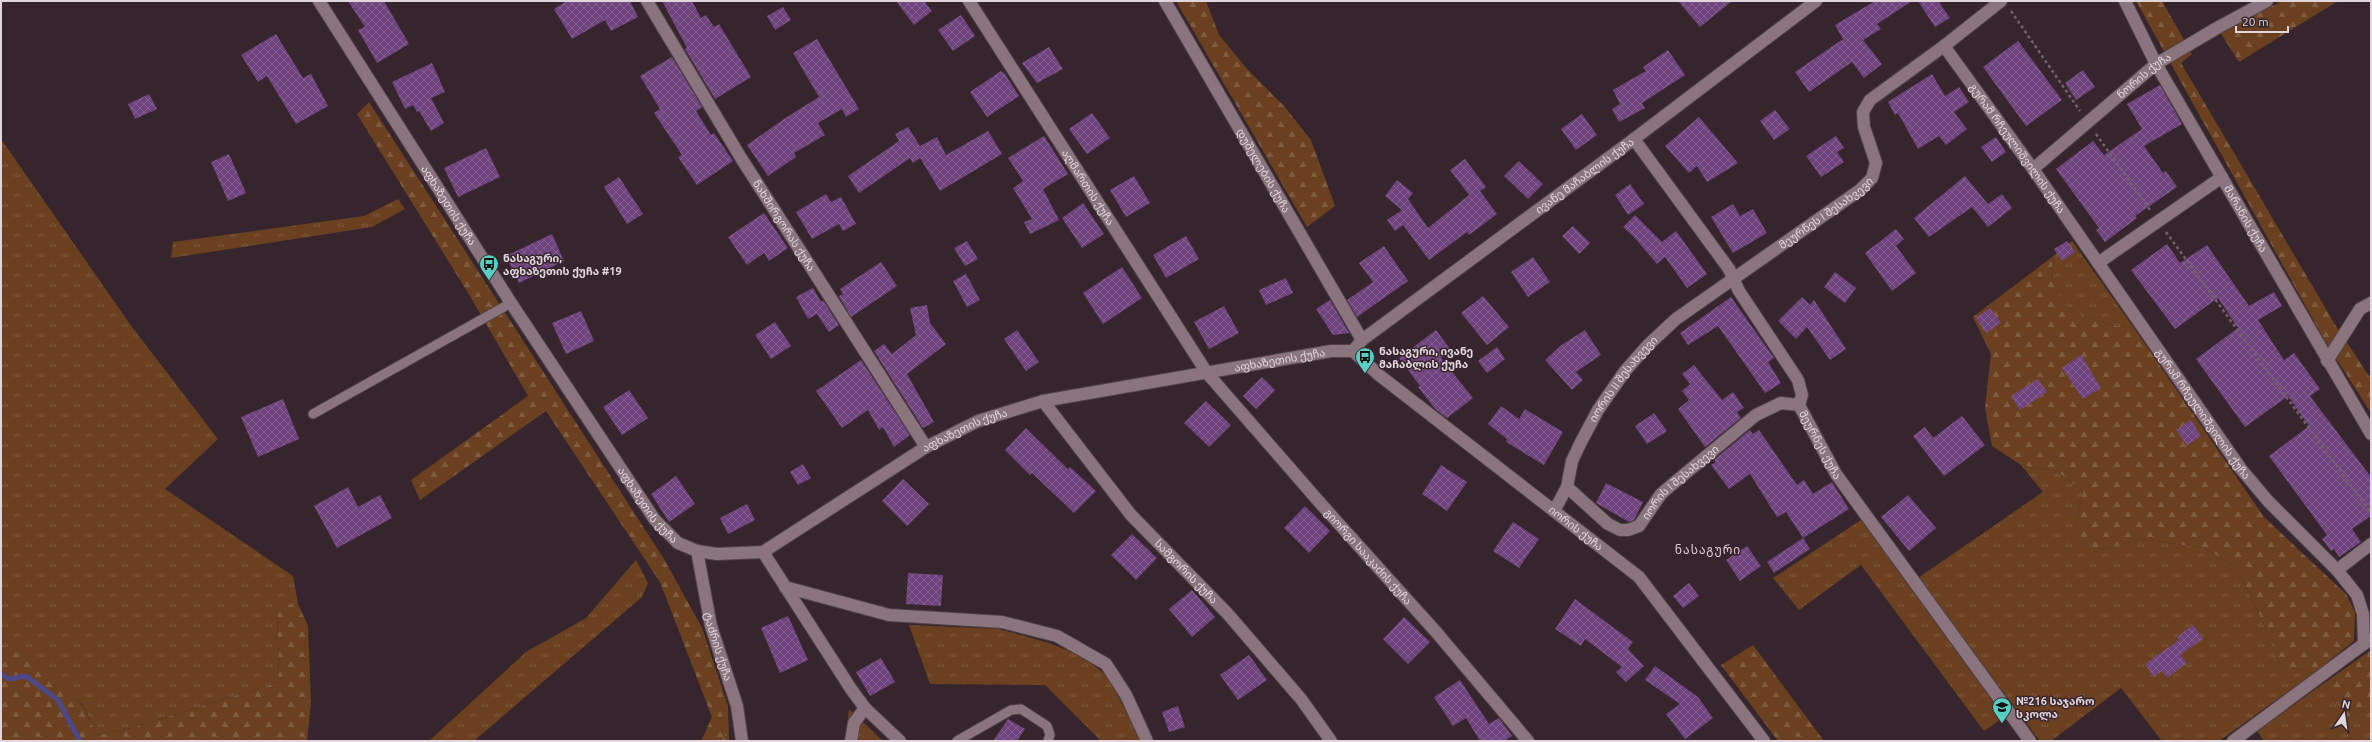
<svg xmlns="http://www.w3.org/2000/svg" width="2372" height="742" font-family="Ubuntu,'Noto Sans Georgian',sans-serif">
<defs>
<pattern id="grass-tufts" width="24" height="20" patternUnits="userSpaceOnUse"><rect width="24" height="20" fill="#6a4020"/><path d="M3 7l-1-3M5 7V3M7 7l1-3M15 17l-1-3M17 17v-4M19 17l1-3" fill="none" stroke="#7f5b40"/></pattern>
<pattern id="forest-firs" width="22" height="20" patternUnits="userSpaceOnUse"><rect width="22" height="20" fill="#6a4020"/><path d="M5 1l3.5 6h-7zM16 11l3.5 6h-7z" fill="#7f5b40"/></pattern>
<pattern id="building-cross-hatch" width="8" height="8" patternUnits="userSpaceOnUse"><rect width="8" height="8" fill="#6f437d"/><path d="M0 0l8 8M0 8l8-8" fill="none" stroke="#835d8f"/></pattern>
</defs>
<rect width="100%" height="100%" fill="#36252d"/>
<g fill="url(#grass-tufts)">
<polygon points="1,139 132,327 218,439 165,489 293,576 298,604 277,604 279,682 132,728 97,735 83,705 1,643"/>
<polygon points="398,199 405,209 372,227 171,258 173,242 364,216"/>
<path d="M2072,241l62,87c-28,-4 -72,-9 -80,-43 -2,-9 -1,-19 -2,-28z"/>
<polygon points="2021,465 2057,471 2083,491 2076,526 2101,550 2142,539 2204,548 2237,568 2260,616 2281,666 2314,673 2219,741 2162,741 2121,688 2051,741 2040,741 1918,578 2043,492"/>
<polygon points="1861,520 2004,717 1984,731 1861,565 1799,610 1773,578"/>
<polygon points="636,560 648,583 642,597 474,741 429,741 526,652 586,618"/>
<polygon points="909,625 999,629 1049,643 1084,657 1109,678 1141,741 1101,741 1045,685 930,684"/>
<polygon points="2323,684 2347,717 2371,708 2371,741 2264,741 2257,731"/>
<polygon points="849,709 883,741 845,741"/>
</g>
<g fill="url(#forest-firs)">
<polygon points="1176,1 1206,1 1219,35 1248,70 1284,106 1311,140 1335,206 1307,227"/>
<polygon points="2136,1 2162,1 2192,54 2181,63 2336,326 2371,379 2371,413 2325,341"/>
<polygon points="2282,1 2338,1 2239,62 2220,32"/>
<polygon points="369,102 664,559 702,628 728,706 729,741 701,741 712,717 660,582 546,411 420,500 411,480 528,396 470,296 357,114"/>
<path d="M2052,257c1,9 0,19 2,28 8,34 52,39 80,43l130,189 82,77 9,18 -1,29 -40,32 -33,-7 -21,-50 -23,-48 -33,-20 -62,-9 -41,11 -22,-10 -3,-14 7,-35 -26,-20 -36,-6 -29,-19 -7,-38 6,-54 -18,-37z"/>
<polygon points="277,604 298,604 308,626 311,702 307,741 1,741 1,643 48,675 83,706 97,735 132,728 279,682"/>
<polygon points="1753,645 1824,741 1778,741 1721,665"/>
<polygon points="2371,650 2371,708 2347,717 2323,684"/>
</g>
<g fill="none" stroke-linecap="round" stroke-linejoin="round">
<polyline stroke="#4d4889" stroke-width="5" points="1,674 9,679 26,676 58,700 80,741"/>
</g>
<g fill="url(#building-cross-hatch)">
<polygon points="348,1 384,1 409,44 377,63 358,30 365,27"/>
<polygon points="567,1 630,1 638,17 611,31 605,20 572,39 554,9"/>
<polygon points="662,1 692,1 701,18 706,15 714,27 719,24 751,77 715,99 685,49 687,48"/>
<polygon points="896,1 924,1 932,11 914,25"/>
<polygon points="1678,1 1732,1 1700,27"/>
<polygon points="1875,1 1912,1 1877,24 1881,29 1863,40 1882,64 1864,78 1852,62 1809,92 1795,72 1843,39 1835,25"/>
<polygon points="1918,1 1938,1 1950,18 1935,27"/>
<polygon points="783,7 791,20 775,30 767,16"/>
<polygon points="961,15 975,36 953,51 938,30"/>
<polygon points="276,34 303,78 311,74 328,106 296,124 267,76 258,82 241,55"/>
<polygon points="817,39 859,109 846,117 842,109 818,123 825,135 794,153 796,157 768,176 747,145 787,117 819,97 793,53"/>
<polygon points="2018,41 2062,100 2026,126 1983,67"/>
<polygon points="1049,47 1063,69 1037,83 1022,63"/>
<polygon points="1668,50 1685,75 1642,103 1645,108 1619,122 1612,109 1620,104 1613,90 1646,71 1643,67"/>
<polygon points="672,57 702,107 696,111 711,135 714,133 733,161 697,185 678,157 682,155 654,113 660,109 640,76"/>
<polygon points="432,63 445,92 431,98 444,123 431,131 419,111 417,112 413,105 405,109 392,82"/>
<polygon points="2083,70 2095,87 2076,100 2065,83"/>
<polygon points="1001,71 1005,74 1019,96 987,117 970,92"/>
<polygon points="1932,74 1945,96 1959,87 1969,102 1954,112 1967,129 1946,145 1939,136 1918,149 1898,113 1895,115 1888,102"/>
<polygon points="2160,85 2182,124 2144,146 2163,173 2166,171 2177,187 2135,216 2137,218 2105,242 2096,230 2099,228 2056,169 2093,141 2104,155 2142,129 2127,104"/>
<polygon points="149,94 157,109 135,119 128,104"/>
<polygon points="1775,110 1790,129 1774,140 1760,121"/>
<polygon points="1092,113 1110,138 1087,154 1069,129"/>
<polygon points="1582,114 1597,135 1576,150 1561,129"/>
<polygon points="1699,117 1738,163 1707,182 1697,166 1689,173 1665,146"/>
<polygon points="908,127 920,146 937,137 946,155 988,131 1002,154 940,191 920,158 913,163 910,158 859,193 848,176 899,141 895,134"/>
<polygon points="1044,136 1068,174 1043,189 1059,220 1030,234 1024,222 1032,219 1013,188 1023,181 1008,158"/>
<polygon points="1836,136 1844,148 1837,152 1844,162 1821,177 1806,156"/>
<polygon points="1996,137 2006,152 1992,162 1981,147"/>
<polygon points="486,148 500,177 458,197 444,168"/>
<polygon points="229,154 246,193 228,201 211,162"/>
<polygon points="1465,159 1486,187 1480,191 1497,214 1469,235 1467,232 1429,260 1403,225 1395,231 1387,220 1402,210 1385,196 1397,180 1413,193 1408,199 1428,228 1469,195 1450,170"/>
<polygon points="1519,161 1543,184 1528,199 1504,176"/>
<polygon points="1134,176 1150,203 1126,217 1110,190"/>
<polygon points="1965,176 1988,204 2002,194 2012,208 1988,227 1972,207 1929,237 1914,218"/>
<polygon points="619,177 643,214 627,224 604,187"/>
<polygon points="1630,184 1644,204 1628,215 1615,195"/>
<polygon points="826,194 831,202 841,197 856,224 843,231 839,224 812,239 796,212"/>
<polygon points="1083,203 1104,234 1082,248 1062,218"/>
<polygon points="1733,204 1740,216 1753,209 1767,233 1733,253 1711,217"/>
<polygon points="764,213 788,248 769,261 764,253 747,265 728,237"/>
<polygon points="1635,215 1662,242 1676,231 1707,274 1687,288 1665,257 1657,264 1633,236 1623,227"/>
<polygon points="1573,226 1590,243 1579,254 1562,236"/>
<polygon points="1896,229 1904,239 1896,246 1916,273 1892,291 1865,253"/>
<polygon points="552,234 564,261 519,283 506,256"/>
<polygon points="1186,236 1199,259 1166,278 1153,255"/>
<polygon points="967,241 978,259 965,266 954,248"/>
<polygon points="2067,241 2075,252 2062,261 2054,249"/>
<polygon points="2167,244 2180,263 2207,245 2249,306 2274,292 2282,306 2258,320 2284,360 2294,353 2320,389 2310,396 2371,477 2371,516 2352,529 2361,542 2339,557 2334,549 2331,551 2322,539 2327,535 2269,456 2309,426 2288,396 2245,427 2196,359 2238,328 2218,298 2175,329 2131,270"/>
<polygon points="1384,246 1408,281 1357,317 1347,300 1373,282 1359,263"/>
<polygon points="1533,257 1550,282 1528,297 1511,272"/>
<polygon points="881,262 897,286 851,317 839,296 843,294 840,289"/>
<polygon points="1122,267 1142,298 1103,324 1083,293"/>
<polygon points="1835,272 1856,288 1845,303 1824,287"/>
<polygon points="966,274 980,300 967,307 953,281"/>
<polygon points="1286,278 1293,293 1266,305 1259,290"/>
<polygon points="813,288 821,302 823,300 839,325 829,332 817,314 808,319 796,297"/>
<polygon points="1483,296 1509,327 1487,345 1461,313"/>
<polygon points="1731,297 1774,358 1768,362 1781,383 1765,393 1718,326 1688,345 1680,333"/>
<polygon points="1802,297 1810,305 1814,300 1846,349 1830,360 1807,327 1796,339 1778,321"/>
<polygon points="1330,300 1349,333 1333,335 1316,309"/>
<polygon points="927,305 930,323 946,344 907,374 934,422 923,428 874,351 884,344 892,354 916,335 910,308"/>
<polygon points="1224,306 1239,333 1209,349 1194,322"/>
<polygon points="1990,308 2001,323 1986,333 1976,318"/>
<polygon points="581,311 594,341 566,354 552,323"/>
<polygon points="775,322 791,346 771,359 755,335"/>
<polygon points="1017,330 1039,362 1026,371 1004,339"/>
<polygon points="1436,330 1451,350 1441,358 1473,398 1447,418 1436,410 1418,387 1420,386 1399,358"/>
<polygon points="1585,330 1601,355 1576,372 1583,380 1572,390 1545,360 1560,346"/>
<polygon points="1497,347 1505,359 1487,373 1478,361"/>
<polygon points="2081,355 2101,388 2083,399 2062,368"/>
<polygon points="861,360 910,435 894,447 883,427 879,430 868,410 842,428 816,391"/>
<polygon points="1694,365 1722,400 1733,392 1744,408 1737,412 1741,418 1705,447 1678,409 1689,400 1682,391 1690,384 1682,374"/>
<polygon points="1262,377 1275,390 1256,409 1243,396"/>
<polygon points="2038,379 2047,392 2020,410 2011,396"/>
<polygon points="629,390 648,418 622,435 603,407"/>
<polygon points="283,399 299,439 258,457 241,417"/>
<polygon points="1206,401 1231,425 1209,447 1184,423"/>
<polygon points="1501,406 1519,419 1525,409 1563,432 1544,465 1506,442 1507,439 1488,424"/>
<polygon points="1654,413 1667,431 1647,444 1635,426"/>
<polygon points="1962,416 1985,445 1944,476 1913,436 1925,427 1933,438"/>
<polygon points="2191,420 2201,436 2187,445 2176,430"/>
<polygon points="1026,428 1068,469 1070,467 1096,491 1074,513 1032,473 1030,475 1005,450"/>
<polygon points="1750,430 1753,434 1759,430 1797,485 1804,480 1813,494 1832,482 1849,509 1803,538 1786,512 1777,517 1750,474 1729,489 1711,465 1716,462 1714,460"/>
<polygon points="803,464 811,478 798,485 790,472"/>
<polygon points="1441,465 1467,482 1447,511 1422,494"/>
<polygon points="676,476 695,504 669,522 651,494"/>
<polygon points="903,479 929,504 907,526 882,501"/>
<polygon points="1606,483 1643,502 1634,520 1629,522 1596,503"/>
<polygon points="348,487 358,507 380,495 392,518 337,548 314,506"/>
<polygon points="1908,495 1936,528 1909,551 1881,517"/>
<polygon points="747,504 755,520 728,534 720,518"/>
<polygon points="1305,506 1330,531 1309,553 1284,528"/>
<polygon points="1513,522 1539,539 1519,568 1493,551"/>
<polygon points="1132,534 1157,558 1136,580 1111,555"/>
<polygon points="1803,538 1810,549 1774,573 1767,562"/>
<polygon points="1747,546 1761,566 1740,581 1726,560"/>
<polygon points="908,573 943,575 941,606 906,604"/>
<polygon points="1689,583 1699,596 1683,608 1673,596"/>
<polygon points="1192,590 1215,617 1192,637 1169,609"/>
<polygon points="1575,599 1633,642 1628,649 1644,666 1626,682 1616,672 1622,667 1585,639 1581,646 1555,629"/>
<polygon points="788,616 808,660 780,673 761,628"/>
<polygon points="1404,617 1430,642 1408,664 1383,639"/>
<polygon points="2193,625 2203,639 2180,655 2187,663 2167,678 2162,671 2154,677 2145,664 2179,640 2177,637"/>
<polygon points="1249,655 1267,680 1238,700 1220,675"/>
<polygon points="881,658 895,682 870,696 856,672"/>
<polygon points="1655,666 1698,697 1713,718 1685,739 1666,714 1680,704 1645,680"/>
<polygon points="1460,680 1489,724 1499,718 1512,736 1504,741 1480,741 1466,718 1453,726 1434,697"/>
<polygon points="1178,706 1185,727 1169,732 1162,712"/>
<polygon points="1008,719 1025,729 1017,741 993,741"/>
</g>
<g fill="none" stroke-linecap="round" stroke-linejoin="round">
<g stroke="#504248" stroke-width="11">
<g id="lane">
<polyline points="313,414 511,303"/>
<polyline points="957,741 1011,710 1021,709 1047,726 1050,735 1048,741"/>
</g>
</g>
<g stroke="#504248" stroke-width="14">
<g id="street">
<path id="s1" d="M647,1l94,157 185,289"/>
<path id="s2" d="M969,1l238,372 114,131 116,129 91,108"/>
<path id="s3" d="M1165,1l197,339"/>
<path id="s4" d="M2125,1l31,63 215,370"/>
<path id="s5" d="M1944,46l89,123 208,300 27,32 69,69 20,25 6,19 1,30"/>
<path id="s6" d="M1634,139l95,130 10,22 59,89 4,15 -3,10 37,69 194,267"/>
<path id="s7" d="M2033,169l123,-105 61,-36 50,-27"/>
<polyline points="2098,263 2222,177"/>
<path id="s8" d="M1353,351l9,-11 272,-201 182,-138"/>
<polyline points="2327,361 2360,309 2371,303"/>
<path id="s9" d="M1043,401l88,114 96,98 74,86 30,42"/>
<path id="s10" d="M1567,487l41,37 12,6h8l11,-4 22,-32 14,-12 81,-67 25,-12 18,2"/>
<path id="s11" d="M1554,511l13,-24 5,-26 9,-19 17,-32 27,-39 22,-25 29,-27 184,-129 12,-12 4,-15 -12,-36 -1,-15 7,-12 74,-54 57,-45"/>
<path id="s12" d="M697,551l14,75 26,80 5,35"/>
<polyline points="763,552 851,689 865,708 900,741"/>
<polyline points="2337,570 2371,544"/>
<polyline points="785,587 889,615 1002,622 1057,636 1106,664 1126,695 1147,741"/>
<polyline points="851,741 854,723 865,708"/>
<polyline points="2233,741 2369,640"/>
</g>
</g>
<g stroke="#504248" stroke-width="14">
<g id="secondary">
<path id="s13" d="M319,1l192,302 144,217 23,23 19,8 20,3 46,-2 163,-105 52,-26 65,-20 288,-50h22l26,24 260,202 125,164"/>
</g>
</g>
<g stroke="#72636a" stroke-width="2.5" stroke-dasharray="3 3" stroke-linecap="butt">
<polyline points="2011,11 2080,111"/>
<polyline points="2096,134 2150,210"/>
<polyline points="2166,232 2371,513"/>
<polyline points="723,741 726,734"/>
</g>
<use href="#lane" stroke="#8a757e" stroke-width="9"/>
<use href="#street" stroke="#8a757e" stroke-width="12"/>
<use href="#secondary" stroke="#8a757e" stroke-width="12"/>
</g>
<defs>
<g id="bus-pin" transform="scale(1)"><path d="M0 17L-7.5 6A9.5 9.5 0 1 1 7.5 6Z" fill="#57cec2" stroke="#36252d"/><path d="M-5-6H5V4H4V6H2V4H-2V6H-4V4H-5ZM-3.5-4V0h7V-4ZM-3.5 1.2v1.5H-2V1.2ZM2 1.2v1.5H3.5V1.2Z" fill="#111"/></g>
<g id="school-pin" transform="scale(1)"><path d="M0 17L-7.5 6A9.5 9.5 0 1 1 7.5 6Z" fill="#57cec2" stroke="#36252d"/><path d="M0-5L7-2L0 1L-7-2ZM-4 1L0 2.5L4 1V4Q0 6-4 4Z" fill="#111"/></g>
</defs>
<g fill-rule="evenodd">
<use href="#bus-pin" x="489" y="264"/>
<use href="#bus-pin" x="1365" y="357"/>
<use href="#school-pin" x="2002" y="707"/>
</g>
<g text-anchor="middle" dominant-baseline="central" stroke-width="3" stroke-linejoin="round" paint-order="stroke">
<g font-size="11" fill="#e1d6db" stroke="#36252d">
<text stroke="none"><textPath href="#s7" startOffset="145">ნორის ქუჩა</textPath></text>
<text stroke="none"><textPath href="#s5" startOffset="126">გურამ რჩეულიშვილის ქუჩა</textPath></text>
<text stroke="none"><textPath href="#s3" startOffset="196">დუშელების ქუჩა</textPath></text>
<text stroke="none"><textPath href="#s8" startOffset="291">ივანე მაჩაბლის ქუჩა</textPath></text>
<text stroke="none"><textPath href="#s2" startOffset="221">აღმართის ქუჩა</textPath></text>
<text stroke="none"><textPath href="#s13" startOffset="242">აფხაზეთის ქუჩა</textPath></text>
<text stroke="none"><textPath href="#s11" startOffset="415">მეურნეს I შესახვევი</textPath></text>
<text stroke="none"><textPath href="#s4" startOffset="249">მარანის ქუჩა</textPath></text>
<text stroke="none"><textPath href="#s1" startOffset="263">ნახშირგორას ქუჩა</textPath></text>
<text stroke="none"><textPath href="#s13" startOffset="1298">აფხაზეთის ქუჩა</textPath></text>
<text stroke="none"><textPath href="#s11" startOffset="151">იორის II შესახვევი</textPath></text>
<text stroke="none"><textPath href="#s5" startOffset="450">გურამ რჩეულიშვილის ქუჩა</textPath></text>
<text stroke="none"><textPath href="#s13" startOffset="974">აფხაზეთის ქუჩა</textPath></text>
<text stroke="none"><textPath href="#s6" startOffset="363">მეურნეს ქუჩა</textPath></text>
<text stroke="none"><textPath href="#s10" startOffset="149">იორის I შესახვევი</textPath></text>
<text stroke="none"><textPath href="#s13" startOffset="602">აფხაზეთის ქუჩა</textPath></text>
<text stroke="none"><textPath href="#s13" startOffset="1657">იორის ქუჩა</textPath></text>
<text stroke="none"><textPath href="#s2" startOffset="686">გიორგი სააკაძის ქუჩა</textPath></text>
<text stroke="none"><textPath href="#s9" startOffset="223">სამგორის ქუჩა</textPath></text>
<text stroke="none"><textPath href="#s12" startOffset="98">ტაძრის ქუჩა</textPath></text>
</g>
<g font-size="11" font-weight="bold" fill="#e1d6db" stroke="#36252d" text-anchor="start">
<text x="503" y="258">ნასაგური,<tspan x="503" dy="13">აფხაზეთის ქუჩა #19</tspan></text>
<text x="1379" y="351">ნასაგური, ივანე<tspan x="1379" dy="13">მაჩაბლის ქუჩა</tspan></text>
<text x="2016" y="701">№216 საჯარო<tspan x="2016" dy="13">სკოლა</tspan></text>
</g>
<g font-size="12" letter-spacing="1" fill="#e1cad4" stroke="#36252d">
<text x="1708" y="549">ნასაგური</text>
</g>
</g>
<rect width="2372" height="742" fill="none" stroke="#e1d6db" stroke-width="4"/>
<g transform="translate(2344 714) rotate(13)" stroke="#36252d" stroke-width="3" paint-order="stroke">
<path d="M0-3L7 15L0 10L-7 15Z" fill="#e1d6db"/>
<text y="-6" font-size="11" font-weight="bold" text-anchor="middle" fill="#e1d6db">N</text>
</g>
<path d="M2236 26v6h52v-6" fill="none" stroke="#e1d6db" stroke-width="2"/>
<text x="2242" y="26" font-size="12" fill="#e1d6db" stroke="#36252d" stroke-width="3" paint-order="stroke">20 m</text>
</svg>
